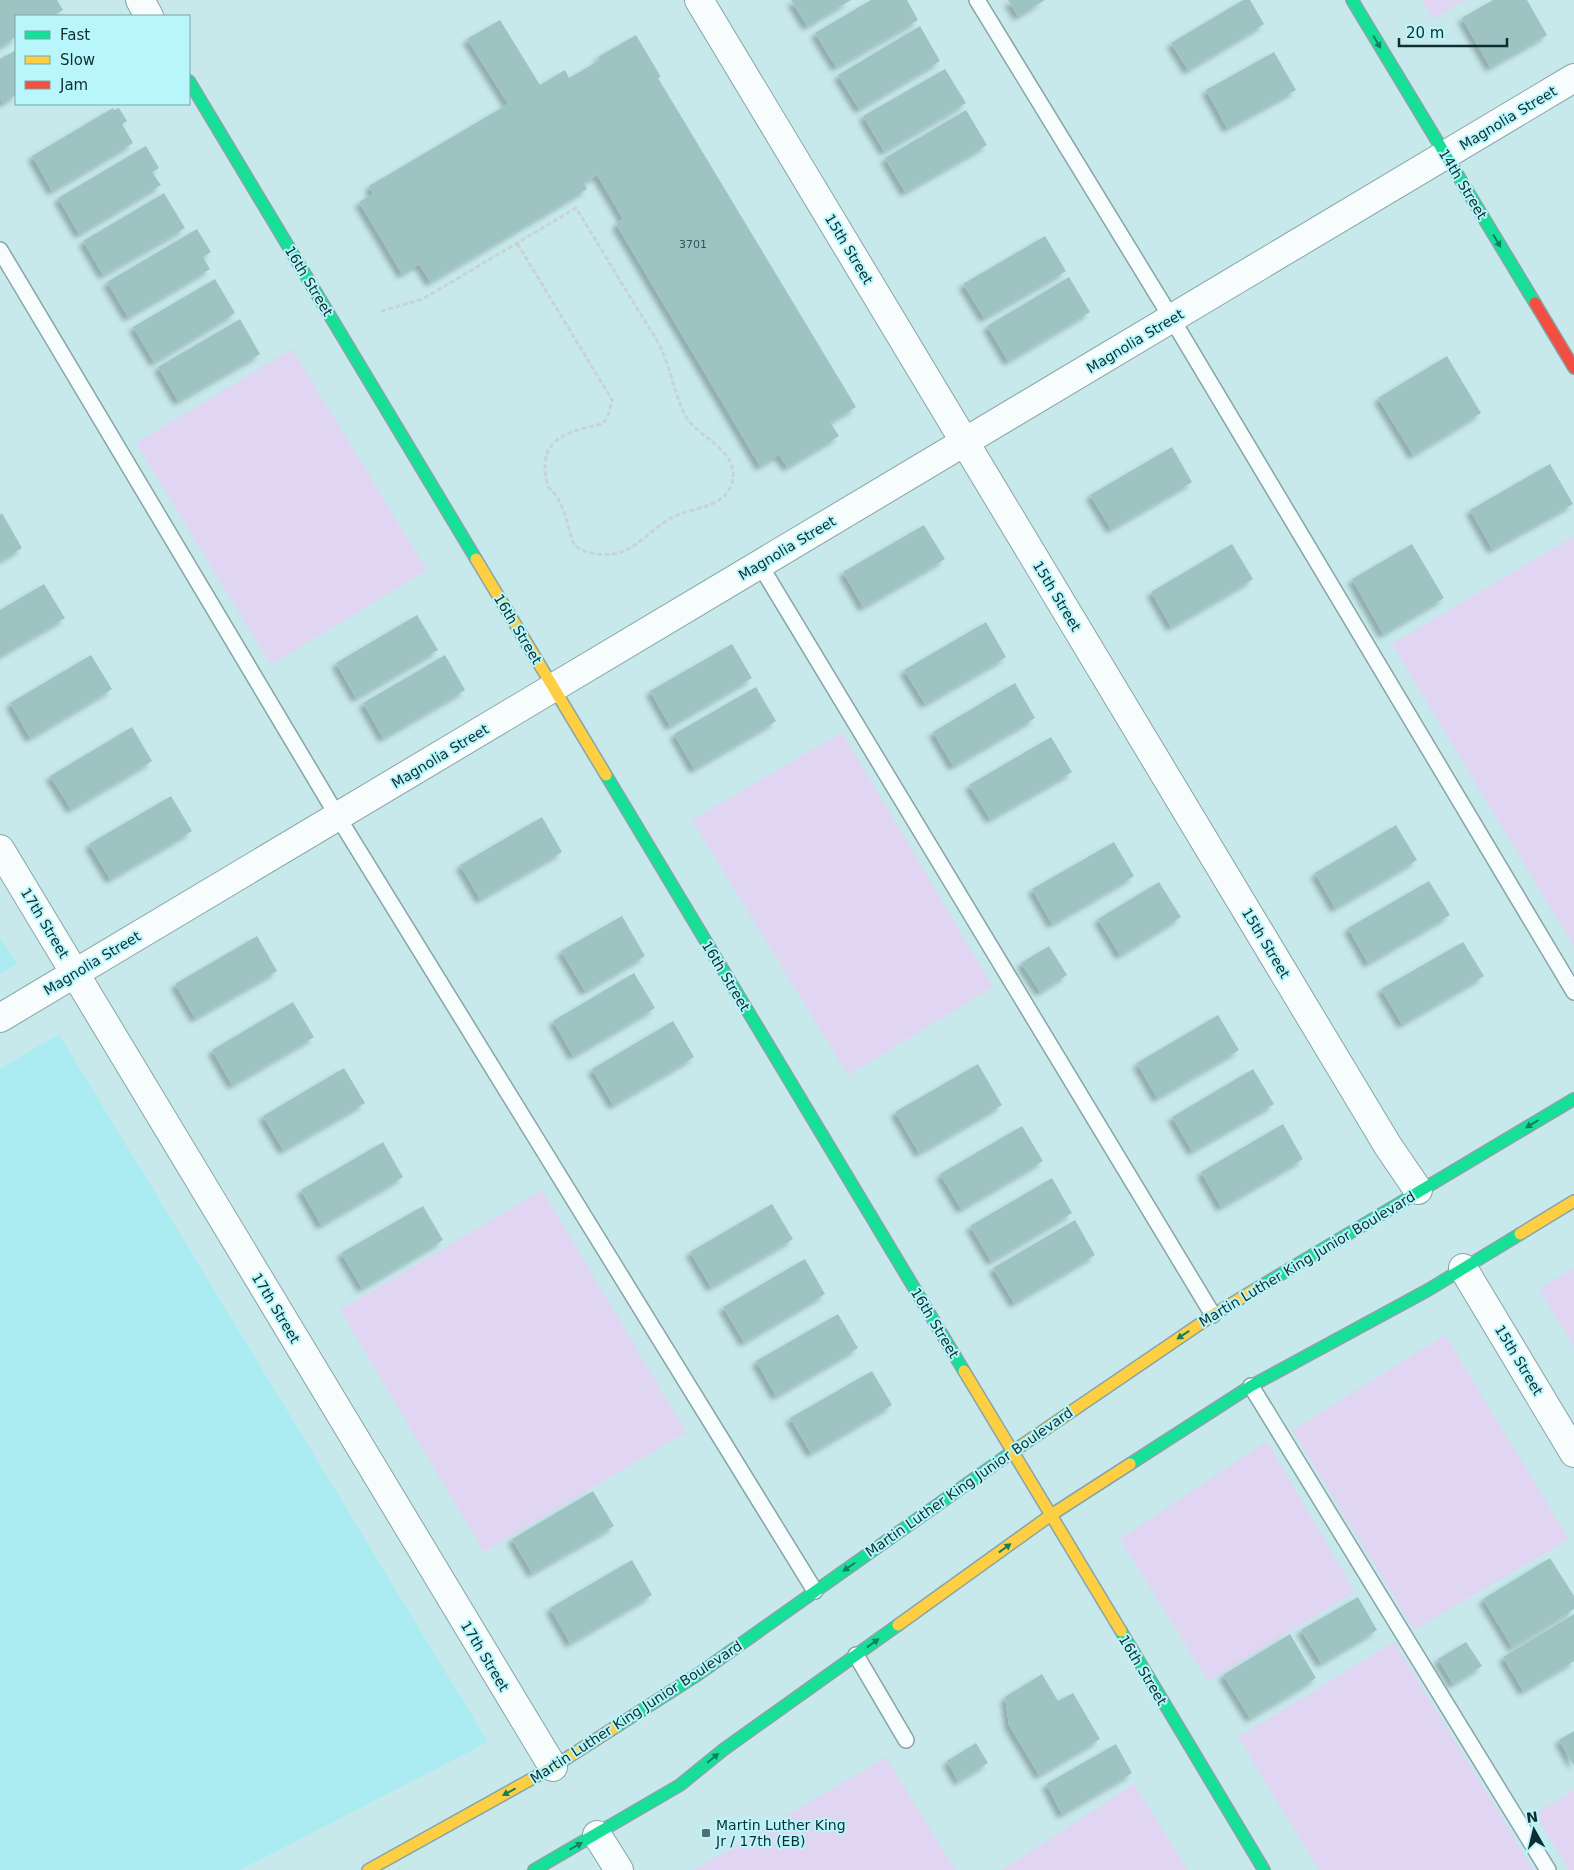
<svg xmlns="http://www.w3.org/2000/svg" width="1574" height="1870" font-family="'DejaVu Sans',sans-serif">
<defs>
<filter id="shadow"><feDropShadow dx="-4.5" dy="4.5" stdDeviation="2.5" flood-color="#0004"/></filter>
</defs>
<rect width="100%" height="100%" fill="#c7e9ec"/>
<g fill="#abecf2">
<polygon points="0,937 17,964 0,974"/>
<polygon points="59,1034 488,1742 240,1870 0,1870 0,1069"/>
</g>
<g fill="#e0d5f3">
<polygon points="1422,0 1466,0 1433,19"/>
<polygon points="292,349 427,570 271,665 136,443"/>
<polygon points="1574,536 1574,947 1392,644"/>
<polygon points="842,732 993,987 848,1075 692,820"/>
<polygon points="542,1190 686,1432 484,1552 340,1310"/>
<polygon points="1574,1268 1574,1348 1539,1289"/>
<polygon points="1445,1335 1569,1539 1414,1630 1292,1430"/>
<polygon points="1267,1441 1355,1592 1208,1681 1120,1539"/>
<polygon points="1394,1642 1534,1870 1319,1870 1238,1737"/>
<polygon points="886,1757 955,1870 694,1870"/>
<polygon points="1134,1784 1188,1870 1002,1870"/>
<polygon points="1574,1790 1574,1870 1569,1870 1535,1814"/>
</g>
<g fill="#9dc4c2" filter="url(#shadow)">
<polygon points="0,0 57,0 63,10 52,16 16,16 16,37 0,47"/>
<polygon points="791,0 851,0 807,26"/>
<polygon points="871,0 907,0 918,20 836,67 815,33"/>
<polygon points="1008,0 1045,0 1018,16"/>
<polygon points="1243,0 1250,0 1264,24 1188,70 1171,43"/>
<polygon points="1493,0 1527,0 1547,35 1490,67 1462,18"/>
<polygon points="500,20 540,85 565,70 569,78 600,60 598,57 636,35 661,77 658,78 856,407 830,422 839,436 787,467 779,455 760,466 616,224 623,219 597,175 584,183 587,189 430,282 419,264 402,274 359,202 373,194 369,186 508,104 467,39"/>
<polygon points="920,26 940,61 859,109 838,75"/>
<polygon points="16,50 16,95 3,103 0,99 0,59"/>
<polygon points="1274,52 1296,90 1227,128 1206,90"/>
<polygon points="945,69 966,103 884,151 863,116"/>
<polygon points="113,108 114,110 119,108 127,121 122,124 133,143 52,191 32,156"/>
<polygon points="966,110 987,145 905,192 885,158"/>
<polygon points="146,146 159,168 152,172 161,185 79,234 58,198"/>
<polygon points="164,193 185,228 103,275 83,241"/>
<polygon points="197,229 211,252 203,257 210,269 128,317 107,282"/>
<polygon points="1045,236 1066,271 984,318 963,284"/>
<polygon points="1069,277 1090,312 1008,361 987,326"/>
<polygon points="215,279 235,313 154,362 133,327"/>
<polygon points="240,319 260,354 178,401 158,367"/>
<polygon points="1447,356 1481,413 1413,455 1378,398"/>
<polygon points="1172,447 1192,482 1111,529 1090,495"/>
<polygon points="1550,464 1573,504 1492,549 1470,510"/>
<polygon points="2,513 22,548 0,561 0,515"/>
<polygon points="924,525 945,559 863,607 843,572"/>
<polygon points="1232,544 1253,579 1171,627 1151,592"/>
<polygon points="1412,544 1444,598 1383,634 1352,579"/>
<polygon points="44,584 65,618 0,656 0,610"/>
<polygon points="417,615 438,650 356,698 336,663"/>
<polygon points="986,622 1006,657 925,704 904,670"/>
<polygon points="732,644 752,678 670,726 650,691"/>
<polygon points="91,655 112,689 30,738 10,703"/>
<polygon points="445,655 465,690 383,738 363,703"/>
<polygon points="1015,683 1035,718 953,766 933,732"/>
<polygon points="756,687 776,721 694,769 674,734"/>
<polygon points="132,727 152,761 71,809 50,776"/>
<polygon points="1051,737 1072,772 990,819 969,785"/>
<polygon points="171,796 192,831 110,879 89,844"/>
<polygon points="542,817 562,852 480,899 460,865"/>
<polygon points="1396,825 1417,860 1335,908 1315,873"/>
<polygon points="1114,842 1134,876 1052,924 1032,889"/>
<polygon points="1429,881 1450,915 1368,963 1348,928"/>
<polygon points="1159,882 1181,917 1120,955 1098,919"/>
<polygon points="622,916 645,956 585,991 561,951"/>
<polygon points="257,936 277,971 195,1018 175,984"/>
<polygon points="1463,942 1484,976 1402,1024 1381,989"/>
<polygon points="1049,946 1067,975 1040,992 1021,963"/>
<polygon points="634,973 655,1008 573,1056 553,1021"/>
<polygon points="293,1002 314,1037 232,1085 212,1050"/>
<polygon points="1218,1015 1239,1050 1157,1098 1137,1063"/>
<polygon points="673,1021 694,1057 613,1105 592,1069"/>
<polygon points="978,1064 1002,1105 919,1153 895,1112"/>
<polygon points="344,1068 365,1103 283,1150 263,1116"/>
<polygon points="1253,1069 1274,1104 1192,1151 1172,1117"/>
<polygon points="1283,1124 1303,1159 1221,1207 1201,1172"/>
<polygon points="1022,1126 1043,1161 961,1209 940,1174"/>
<polygon points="383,1142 403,1177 321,1225 301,1190"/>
<polygon points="1052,1178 1072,1213 991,1261 970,1226"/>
<polygon points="772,1204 793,1239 711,1287 690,1252"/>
<polygon points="423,1206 443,1240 362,1288 341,1253"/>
<polygon points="1075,1220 1095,1255 1014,1303 993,1268"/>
<polygon points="805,1259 825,1294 744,1342 723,1307"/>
<polygon points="838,1314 858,1348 776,1396 756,1361"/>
<polygon points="872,1371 892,1405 811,1453 790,1418"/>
<polygon points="593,1491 614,1526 532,1573 512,1539"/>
<polygon points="1550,1558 1574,1596 1574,1609 1512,1647 1483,1599"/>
<polygon points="632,1560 652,1595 570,1643 550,1608"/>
<polygon points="1358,1597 1377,1630 1321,1663 1301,1630"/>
<polygon points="1574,1614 1574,1661 1523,1691 1503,1657"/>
<polygon points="1290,1634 1316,1678 1250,1718 1223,1675"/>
<polygon points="1466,1642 1482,1666 1453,1684 1438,1659"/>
<polygon points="1042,1674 1058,1701 1073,1693 1100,1739 1039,1775 1009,1725 1005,1697"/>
<polygon points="1574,1731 1574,1766 1559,1740"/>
<polygon points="976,1743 988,1763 958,1781 947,1761"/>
<polygon points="1116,1744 1132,1773 1062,1814 1046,1784"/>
</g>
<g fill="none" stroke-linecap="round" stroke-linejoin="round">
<g stroke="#87a5a8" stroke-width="18">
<g id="lane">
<polyline points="977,0 1172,319 1574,992"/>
<polyline points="0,250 338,817 815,1591"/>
<polyline points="760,565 1213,1315"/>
<polyline points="1251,1386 1548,1870"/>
<polyline points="856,1655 906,1740"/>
</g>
</g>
<g stroke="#87a5a8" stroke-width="30">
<g id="street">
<polyline points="140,0 149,16"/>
<polyline points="699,0 1388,1146 1418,1190"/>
<polyline points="0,849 553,1767"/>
<polyline points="0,1018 1574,78"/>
<polyline points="1463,1268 1574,1453"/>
<polyline points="597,1835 619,1870"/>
</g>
</g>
<g stroke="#87a5a8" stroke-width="14">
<g id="fast">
<polyline points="1352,0 1535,303"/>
<polyline points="189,81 476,559"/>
<polyline points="606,775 964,1371"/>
<polyline points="1261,1286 1574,1099"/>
<polyline points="1130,1464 1251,1386 1428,1290 1520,1234"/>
<polyline points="1121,1631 1264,1870"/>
<polyline points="617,1726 697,1675 1012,1452"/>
<polyline points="534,1870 680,1785 723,1750 898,1625"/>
</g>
</g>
<g stroke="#87a5a8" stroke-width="14">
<g id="slow">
<polyline points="476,559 606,775"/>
<polyline points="1520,1234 1574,1201"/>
<polyline points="964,1371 1121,1631"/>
<polyline points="1012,1452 1213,1315 1261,1286"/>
<polyline points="898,1625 1051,1515 1130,1464"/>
<polyline points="368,1870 553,1767 617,1726"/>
</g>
</g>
<g stroke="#87a5a8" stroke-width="14">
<polyline id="jam" points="1535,303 1574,368"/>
</g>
<path stroke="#c8d3d3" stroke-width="3" stroke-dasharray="5 2.5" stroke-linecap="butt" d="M381,311l42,-12 153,-91c20,32 39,65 59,97 9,15 20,30 27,46 9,20 13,44 23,64 13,24 56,35 47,68 -7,27 -47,24 -66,38 -29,20 -39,41 -79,31 -5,-1 -9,-5 -13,-7 -8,-21 -8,-42 -26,-58 -9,-36 2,-50 37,-59 6,-2 14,-2 19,-6 5,-5 6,-15 8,-22l-95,-157"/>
<use href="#lane" stroke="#f7fcfc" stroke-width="15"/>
<use href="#street" stroke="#f7fcfc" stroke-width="28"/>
<use href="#fast" stroke="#16e098" stroke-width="11"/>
<use href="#slow" stroke="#ffcf43" stroke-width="11"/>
<use href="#jam" stroke="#f24e42" stroke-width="11"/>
</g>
<defs><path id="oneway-solid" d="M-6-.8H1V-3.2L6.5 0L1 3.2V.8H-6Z" transform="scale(1.25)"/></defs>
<g fill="#117f60">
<use href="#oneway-solid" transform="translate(1377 42) rotate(59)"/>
<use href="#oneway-solid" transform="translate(1497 241) rotate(59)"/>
<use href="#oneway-solid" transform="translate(1532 1124) rotate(149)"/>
<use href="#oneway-solid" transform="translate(1183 1335) rotate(146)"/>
<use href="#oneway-solid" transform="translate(1005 1548) rotate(-36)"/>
<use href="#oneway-solid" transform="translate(849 1567) rotate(145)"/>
<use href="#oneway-solid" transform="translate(873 1643) rotate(-36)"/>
<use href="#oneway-solid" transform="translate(713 1758) rotate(-39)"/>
<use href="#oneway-solid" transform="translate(509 1792) rotate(151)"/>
<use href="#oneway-solid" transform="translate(576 1846) rotate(-29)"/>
</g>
<rect fill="#4e7073" stroke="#b8f6fb" stroke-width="2" x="701" y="1828" width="10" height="10" rx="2.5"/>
<g text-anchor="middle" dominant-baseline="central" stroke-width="4" stroke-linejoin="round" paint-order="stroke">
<g font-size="11" fill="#315456">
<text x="693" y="244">3701</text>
</g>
<g font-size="14" fill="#0d2f32" stroke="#b8f6fb">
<text transform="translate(1508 118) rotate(-31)">Magnolia Street</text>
<text transform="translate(1463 184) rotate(59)">14th Street</text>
<text transform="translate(849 249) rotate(59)">15th Street</text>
<text transform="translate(309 281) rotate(59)">16th Street</text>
<text transform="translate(1135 341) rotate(-31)">Magnolia Street</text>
<text transform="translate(787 548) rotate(-31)">Magnolia Street</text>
<text transform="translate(1057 596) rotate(59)">15th Street</text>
<text transform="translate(518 629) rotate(59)">16th Street</text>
<text transform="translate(440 756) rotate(-31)">Magnolia Street</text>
<text transform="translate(45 923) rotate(59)">17th Street</text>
<text transform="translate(1266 943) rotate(59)">15th Street</text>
<text transform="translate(92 963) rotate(-31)">Magnolia Street</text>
<text transform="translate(726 976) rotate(59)">16th Street</text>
<text transform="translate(1307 1259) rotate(-31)">Martin Luther King Junior Boulevard</text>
<text transform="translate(276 1308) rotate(59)">17th Street</text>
<text transform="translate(935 1323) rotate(59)">16th Street</text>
<text transform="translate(1519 1360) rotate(59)">15th Street</text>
<text transform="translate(969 1482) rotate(-35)">Martin Luther King Junior Boulevard</text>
<text transform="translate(485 1656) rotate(59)">17th Street</text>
<text transform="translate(1143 1670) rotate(59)">16th Street</text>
<text transform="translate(636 1712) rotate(-33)">Martin Luther King Junior Boulevard</text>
</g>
<g font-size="14" fill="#0d2f32" stroke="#b8f6fb" text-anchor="start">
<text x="716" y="1825">Martin Luther King<tspan x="716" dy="16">Jr / 17th (EB)</tspan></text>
</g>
</g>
<rect x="15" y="15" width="175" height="90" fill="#b8f6fb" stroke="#74a6ab"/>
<rect x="25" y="31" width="25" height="8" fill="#16e098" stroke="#74a6ab"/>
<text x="60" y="40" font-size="15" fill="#0d2f32">Fast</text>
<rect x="25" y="56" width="25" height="8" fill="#ffcf43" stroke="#74a6ab"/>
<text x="60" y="65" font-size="15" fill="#0d2f32">Slow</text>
<rect x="25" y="81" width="25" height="8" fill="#f24e42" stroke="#74a6ab"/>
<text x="60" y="90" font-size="15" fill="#0d2f32">Jam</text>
<g transform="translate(1534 1830) rotate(352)" stroke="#b8f6fb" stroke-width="4" paint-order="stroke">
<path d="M0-4L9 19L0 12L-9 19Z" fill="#0d2f32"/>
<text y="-8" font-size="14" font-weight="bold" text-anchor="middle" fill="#0d2f32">N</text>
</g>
<path d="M1399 38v8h108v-8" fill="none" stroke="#0d2f32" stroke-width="2.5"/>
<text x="1406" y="38" font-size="15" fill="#0d2f32" stroke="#b8f6fb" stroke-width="4" paint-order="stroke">20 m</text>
</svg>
